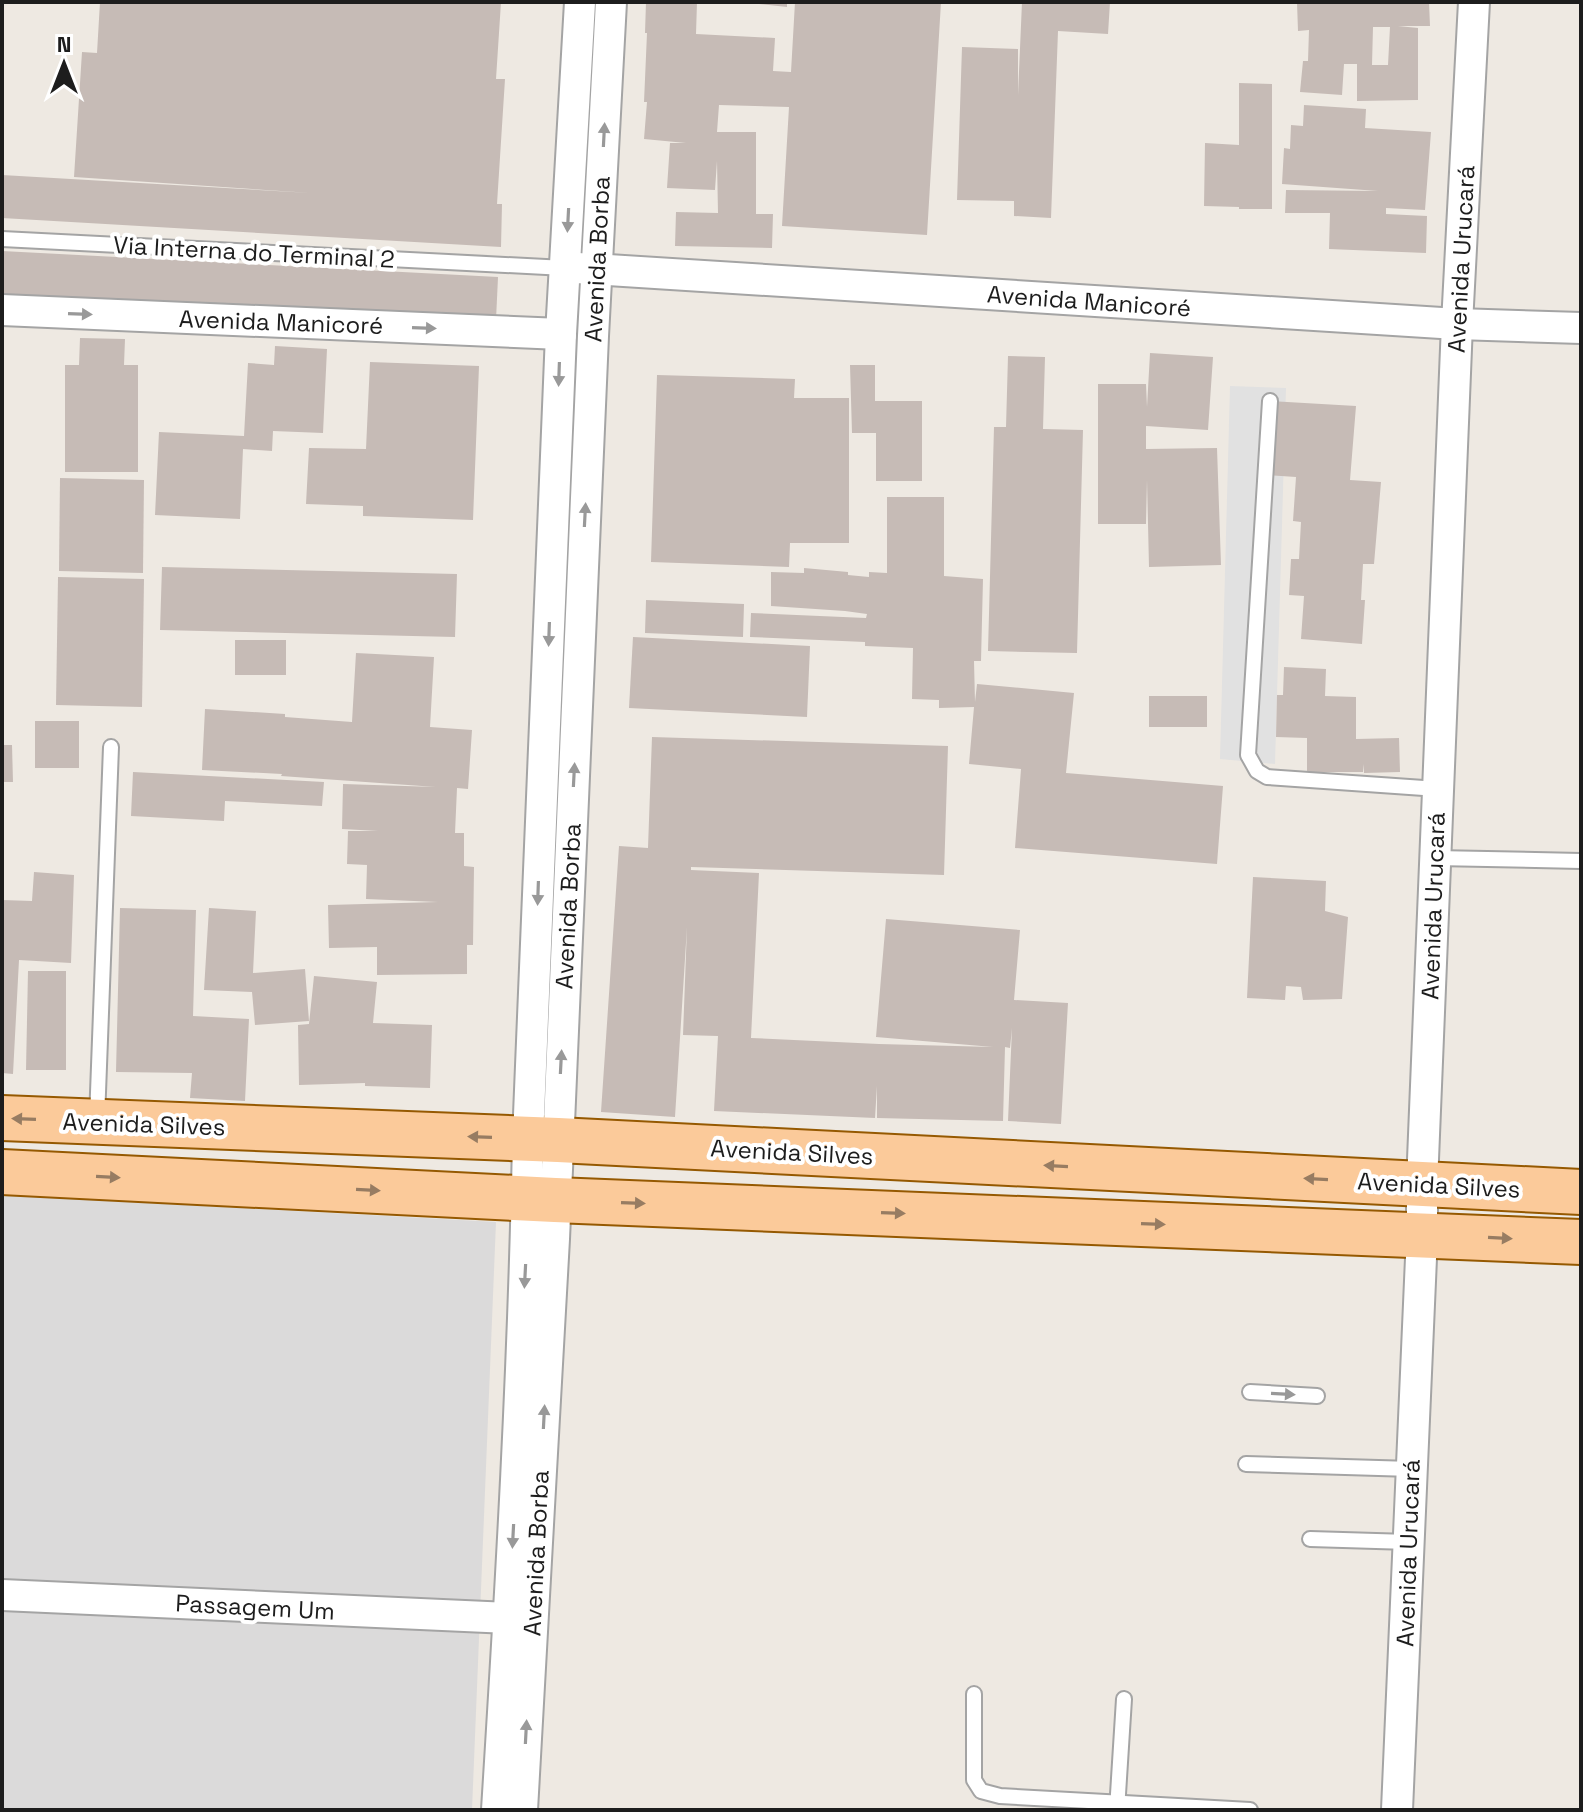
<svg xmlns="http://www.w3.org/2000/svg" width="1583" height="1812" font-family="'Space Grotesk',sans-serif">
<rect width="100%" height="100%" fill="#eee9e2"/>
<polygon fill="#dbdada" points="2,1195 496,1222 472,1810 2,1810"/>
<polygon fill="#e1e1e1" points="1230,386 1286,388 1275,764 1220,759"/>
<g fill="#c6bbb6" fill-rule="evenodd">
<polygon points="100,2 501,2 496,79 505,79 497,204 502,204 501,247 2,218 2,175 311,193 74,177 82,52 97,53"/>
<polygon points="646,2 697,2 696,34 775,38 773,71 791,72 795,2 941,2 927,235 782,226 789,107 719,105 717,132 756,132 756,214 773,214 772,248 675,246 676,212 718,213 717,161 715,190 667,188 670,143 686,143 644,139 647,102 644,102 647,33 645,33"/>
<polygon points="759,2 787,2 787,7 759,4"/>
<polygon points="1022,2 1110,2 1108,34 1058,31 1051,218 1014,216 1014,201 957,200 962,47 1018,49 1018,95"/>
<path d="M1297,2h132l1,24h-32l20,2v72l-61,1v-37h-13l-2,31 -42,-3 3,-31h5l1,-31 -11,1zM1373,27h17l-2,38h-16z"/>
<polygon points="1239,83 1272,84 1272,209 1239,209 1239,207 1204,206 1205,143 1239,145"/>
<polygon points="1304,105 1366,109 1365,128 1431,132 1425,210 1386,208 1386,214 1427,216 1426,253 1329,249 1330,213 1285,213 1286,190 1378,191 1282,184 1284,148 1290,149 1291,125 1303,126"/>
<polygon points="2,251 498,277 496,320 2,294"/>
<polygon points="80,338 125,339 124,365 138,365 138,472 65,472 65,365 79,365"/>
<polygon points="275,346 327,349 323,433 273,431 272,451 243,449 240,519 155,515 159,432 244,436 248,363 274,365"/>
<polygon points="1150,353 1213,357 1208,430 1146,426 1146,449 1217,448 1221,565 1149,567 1147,480 1146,524 1098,524 1098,384 1146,384 1147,407"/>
<polygon points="1008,356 1045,357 1043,429 1083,430 1077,653 988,651 994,427 1006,427"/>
<polygon points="370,362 479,366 473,520 363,516 363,506 306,504 309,448 366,449"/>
<polygon points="850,365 875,365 875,401 922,401 922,481 876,481 876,433 852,433"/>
<polygon points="657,375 795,379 794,398 849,398 849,543 790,543 789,567 651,562"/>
<polygon points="1270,401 1356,406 1350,480 1381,482 1374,564 1363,564 1361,600 1365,600 1362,644 1301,639 1304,596 1289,595 1291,559 1299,559 1301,522 1293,521 1296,477 1265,475"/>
<polygon points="60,478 144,480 143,573 59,571"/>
<polygon points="887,497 944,497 944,576 983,579 981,661 974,661 975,702 977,684 1074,693 1066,773 1223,786 1217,864 1015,848 1021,769 969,764 974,707 939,708 939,700 912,699 913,648 865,646 865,642 750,637 751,613 866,618 867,614 845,611 771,606 771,572 804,573 804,568 848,572 848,575 869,577 869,572 887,573"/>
<polygon points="162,567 457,574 455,637 160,630"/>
<polygon points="58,577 144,579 142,707 56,705"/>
<polygon points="646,600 744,604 743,637 645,633"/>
<polygon points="633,637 810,646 807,717 629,708"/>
<rect x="235" y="640" width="51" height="35"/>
<polygon points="356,653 434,657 430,727 472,730 468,789 457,788 455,833 464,833 464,866 474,867 473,945 467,945 467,974 377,975 377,947 329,948 328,905 438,902 366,899 367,865 347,864 348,831 378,831 342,829 343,784 436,787 281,776 282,774 202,770 205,709 285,714 285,717 352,722"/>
<polygon points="1284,667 1326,669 1325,696 1356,697 1356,739 1399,738 1400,772 1364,773 1364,764 1363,772 1307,772 1307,738 1276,737 1277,695 1283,695"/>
<rect x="1149" y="696" width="58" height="31"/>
<rect x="35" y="721" width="44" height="47"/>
<polygon points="652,737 948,746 944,875 691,867 691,870 759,873 751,1038 879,1044 993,1047 876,1037 886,919 1020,930 1014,1000 1068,1003 1061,1124 1008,1121 1012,1028 1010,1048 1005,1047 1003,1121 877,1118 877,1086 875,1118 714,1111 718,1036 683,1035 687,927 675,1117 601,1112 619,846 648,848"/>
<polygon points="2,745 12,745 13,782 2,782"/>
<polygon points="133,772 324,782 322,806 225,801 224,821 131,816"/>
<polygon points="34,872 74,875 71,963 19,960 13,1074 2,1073 2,900 32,901"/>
<polygon points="1253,877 1326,881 1325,911 1348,917 1342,999 1303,1000 1301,987 1286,986 1285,1000 1247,998"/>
<polygon points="120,908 196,910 193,1016 249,1019 245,1101 190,1098 192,1073 116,1072"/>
<polygon points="209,908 256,911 253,973 305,969 309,1021 255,1025 252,992 204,990"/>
<polygon points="28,971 66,971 66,1070 26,1070"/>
<polygon points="314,976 377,982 373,1023 432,1025 430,1088 365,1086 365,1083 299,1085 298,1025 309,1024"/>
</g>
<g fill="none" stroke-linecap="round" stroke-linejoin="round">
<g stroke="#a4a4a4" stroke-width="18">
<g id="lane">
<polyline points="2,239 565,268"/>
<polyline points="1270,401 1248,755 1257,771 1267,777 1438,789"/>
<polyline points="1435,858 1581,861"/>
<polyline points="97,1119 111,747"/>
<polyline points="1250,1392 1317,1396"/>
<polyline points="1246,1464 1412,1469"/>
<polyline points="1310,1539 1409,1542"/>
<polyline points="974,1694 974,1780 981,1791 1000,1796 1250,1810"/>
<polyline points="1117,1810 1124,1699"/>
</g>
</g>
<g stroke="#a4a4a4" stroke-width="34">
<g id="street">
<polyline points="577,268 1457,324 1581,328"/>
<polyline points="2,310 561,334"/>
<polyline points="2,1595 509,1618"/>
<path d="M497,1810c14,-223 27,-447 31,-671l33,-805 19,-332"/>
<polyline points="522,1810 554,1239 593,336 611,2"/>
<polyline points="1397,1810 1422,1235 1422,1184 1457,324 1474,2"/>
</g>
</g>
<g stroke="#955901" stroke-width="48">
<g id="primary">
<polyline points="2,1118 558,1140 1581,1192"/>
<polyline points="2,1172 555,1200 1581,1242"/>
</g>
</g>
<use href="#lane" stroke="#fff" stroke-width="14"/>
<use href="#street" stroke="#fff" stroke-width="30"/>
<use href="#primary" stroke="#fbca9a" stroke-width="44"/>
</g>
<defs><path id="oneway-solid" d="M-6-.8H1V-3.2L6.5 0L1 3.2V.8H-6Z" transform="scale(2)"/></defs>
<g fill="#999">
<use href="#oneway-solid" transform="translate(604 135) rotate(-87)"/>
<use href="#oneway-solid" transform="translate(568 220) rotate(93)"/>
<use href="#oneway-solid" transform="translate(80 314) rotate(2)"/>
<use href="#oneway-solid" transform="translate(424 328) rotate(2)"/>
<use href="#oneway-solid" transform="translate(559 374) rotate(92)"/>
<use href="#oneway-solid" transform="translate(585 515) rotate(-87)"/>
<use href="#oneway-solid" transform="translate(549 634) rotate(92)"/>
<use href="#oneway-solid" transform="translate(574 775) rotate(-87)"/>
<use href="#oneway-solid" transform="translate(538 893) rotate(92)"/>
<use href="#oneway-solid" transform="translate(561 1062) rotate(-87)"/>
<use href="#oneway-solid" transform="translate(525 1276) rotate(93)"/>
<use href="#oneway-solid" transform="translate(1283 1394) rotate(3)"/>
<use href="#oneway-solid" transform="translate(544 1417) rotate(-87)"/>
<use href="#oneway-solid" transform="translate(513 1536) rotate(93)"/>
<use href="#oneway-solid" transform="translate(526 1732) rotate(-87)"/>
</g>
<g fill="#977c62">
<use href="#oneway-solid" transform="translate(24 1119) rotate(-178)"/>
<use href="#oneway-solid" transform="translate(480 1137) rotate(-178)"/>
<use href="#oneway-solid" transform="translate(1056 1166) rotate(-177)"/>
<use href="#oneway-solid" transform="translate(108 1177) rotate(3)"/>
<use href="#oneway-solid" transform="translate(1316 1179) rotate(-177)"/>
<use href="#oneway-solid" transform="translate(368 1190) rotate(3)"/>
<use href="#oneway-solid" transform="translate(633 1203) rotate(2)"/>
<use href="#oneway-solid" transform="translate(893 1213) rotate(2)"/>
<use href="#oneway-solid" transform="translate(1153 1224) rotate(2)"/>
<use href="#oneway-solid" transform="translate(1500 1238) rotate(3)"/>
</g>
<g text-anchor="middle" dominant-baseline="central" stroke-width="8" stroke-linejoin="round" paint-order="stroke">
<g font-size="24" fill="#1d1d1d" stroke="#fff">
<text transform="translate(254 252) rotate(3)">Via Interna do Terminal 2</text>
<text transform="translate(597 259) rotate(-87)">Avenida Borba</text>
<text transform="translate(1461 259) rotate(-87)">Avenida Urucará</text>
<text transform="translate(1089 301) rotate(4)">Avenida Manicoré</text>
<text transform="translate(281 322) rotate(2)">Avenida Manicoré</text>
<text transform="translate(568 906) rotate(-87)">Avenida Borba</text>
<text transform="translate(1433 906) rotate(-88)">Avenida Urucará</text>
<text transform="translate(144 1124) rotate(2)">Avenida Silves</text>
<text transform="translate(792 1152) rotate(3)">Avenida Silves</text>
<text transform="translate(1439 1185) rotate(3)">Avenida Silves</text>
<text transform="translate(536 1553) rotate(-87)">Avenida Borba</text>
<text transform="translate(1408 1553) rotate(-88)">Avenida Urucará</text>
<text transform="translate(255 1607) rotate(3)">Passagem Um</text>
</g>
</g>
<rect width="1583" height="1812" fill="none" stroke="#1d1d1d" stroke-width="8"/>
<g transform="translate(64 64)" stroke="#ffffff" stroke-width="6" paint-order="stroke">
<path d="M0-6L14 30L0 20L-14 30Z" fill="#1d1d1d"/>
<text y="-12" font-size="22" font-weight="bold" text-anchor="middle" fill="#1d1d1d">N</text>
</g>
</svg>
